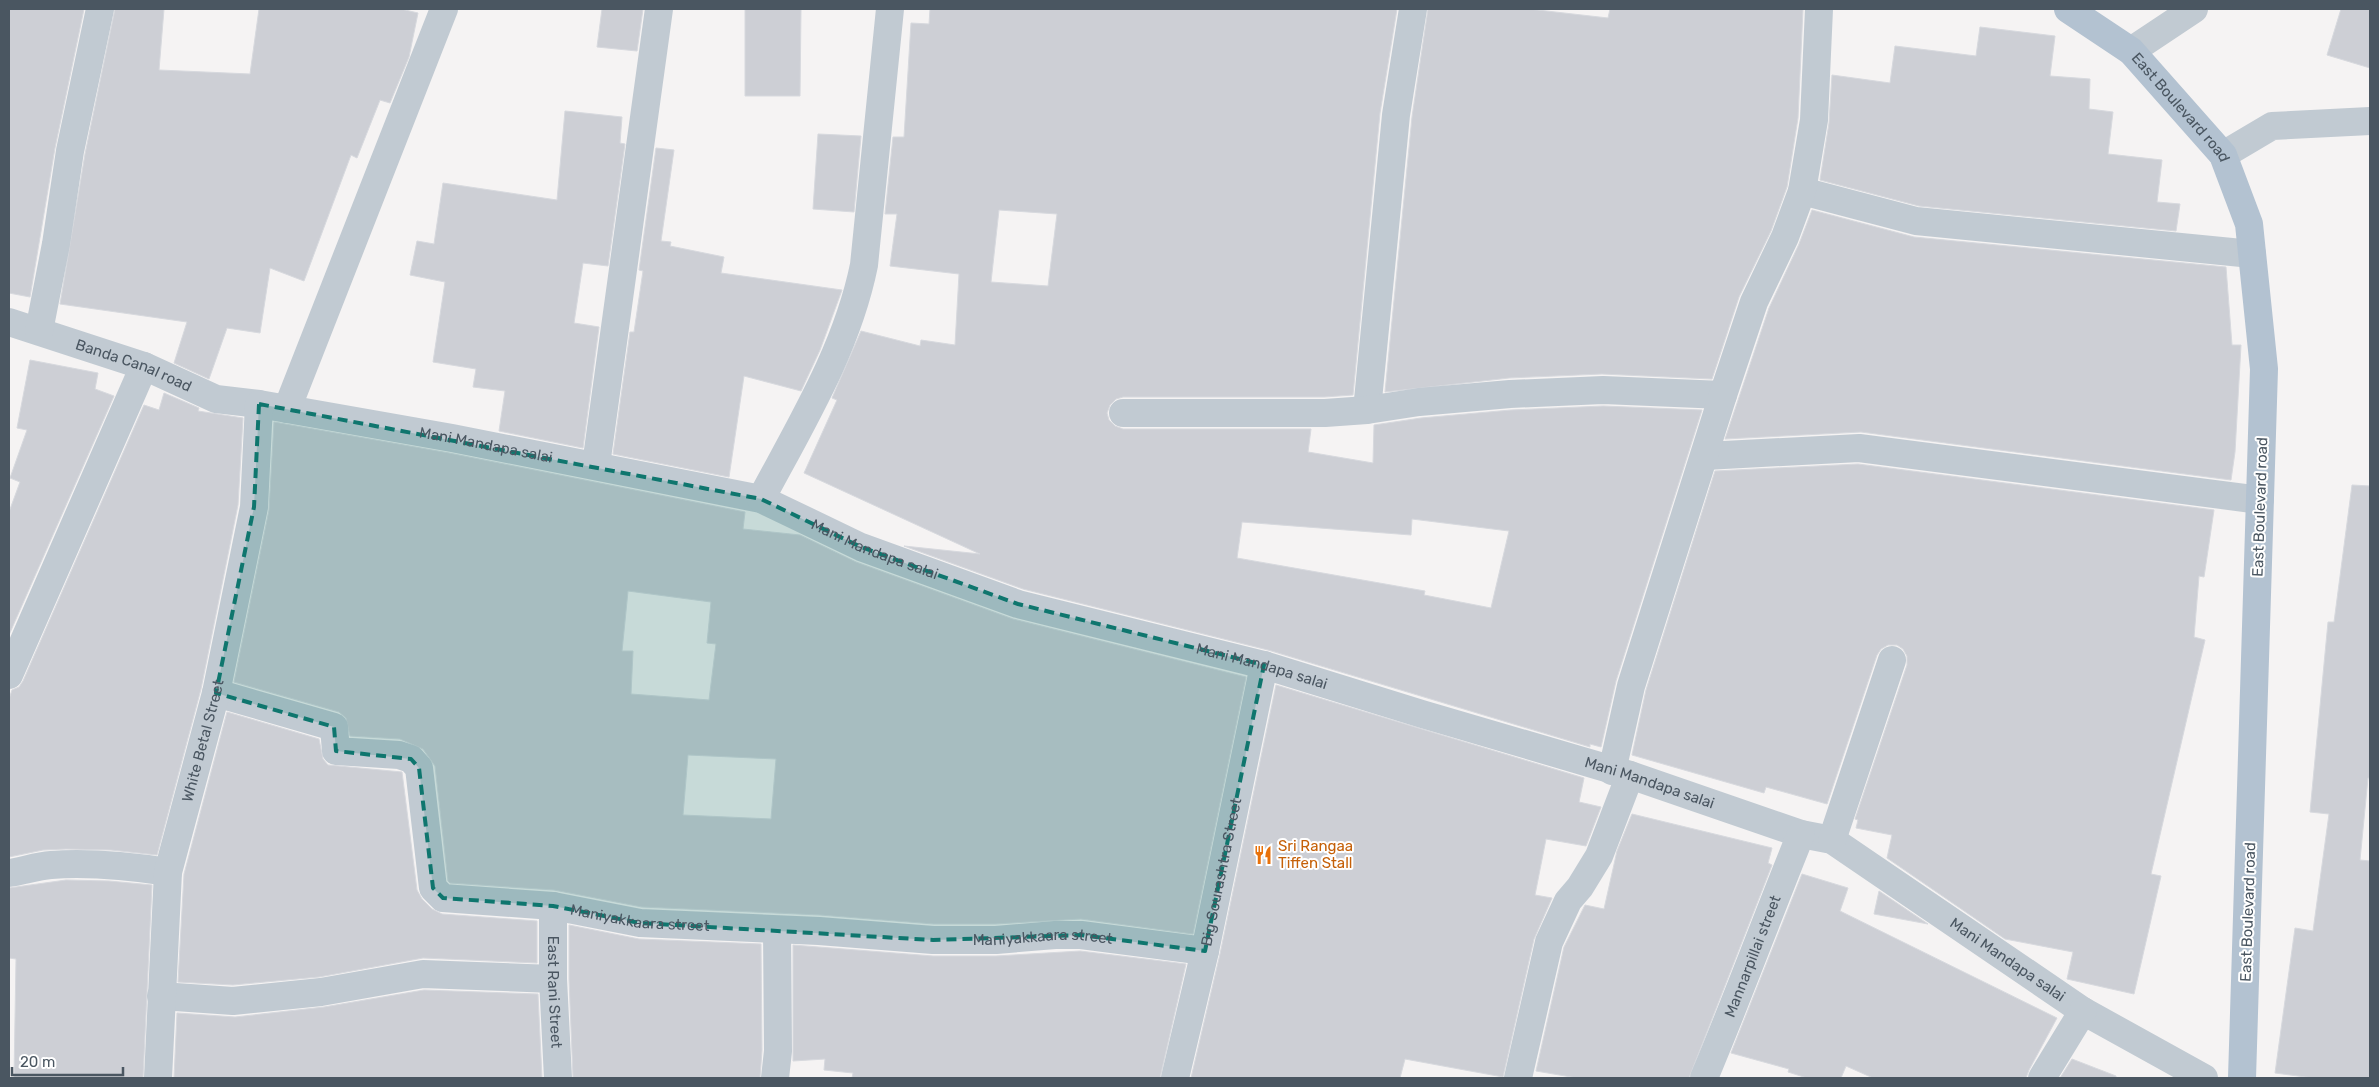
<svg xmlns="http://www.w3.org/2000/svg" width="2379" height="1087" font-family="Rubik,sans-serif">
<rect width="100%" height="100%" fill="#f5f3f3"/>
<g fill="#cdcfd5" stroke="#d7d9de" fill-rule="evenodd">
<polygon points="9,9 84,9 55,148 30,297 9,293"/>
<polygon points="115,9 164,9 159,70 250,74 259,9 401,9 418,13 409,57 390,103 380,100 357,158 351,155 304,281 270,268 260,333 227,328 209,379 174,363 187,322 60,304 85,154"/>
<polygon points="602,9 643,9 637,51 597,47"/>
<polygon points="745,9 801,9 800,96 745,96"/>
<path d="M930,9h467l-17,104 -27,282 -29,2h-201l-7,2 -6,6 -3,8 2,7 6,6 8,3h188l-3,23 65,11 1,-38 47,-7 90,-8 92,-4 99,4 -86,271 -15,66 -11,-3v3l-322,-97 -245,-61 -119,-43 76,8 -176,-81 33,-73 -5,-2 29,-67 59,15 1,-6 34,5 4,-71 -69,-8 7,-52h-12l8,-77h11l7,-114 18,1zM999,210l58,4 -9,72 -57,-4zM1412,519l97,12 -18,77 -67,-13 1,-4 -188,-33 5,-36 169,13z"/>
<polygon points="1428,9 1529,9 1608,18 1610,9 1803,9 1798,118 1787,187 1771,231 1739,297 1712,379 1602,374 1509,378 1385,392 1412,117"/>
<polygon points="2341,9 2370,9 2370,68 2327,55"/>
<polygon points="1980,27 2055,36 2050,76 2090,79 2089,109 2113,112 2108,154 2162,160 2157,202 2180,204 2176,231 1919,206 1820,180 1829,123 1832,75 1890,83 1895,46 1976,56"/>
<polygon points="565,111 622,117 620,143 625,144 608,266 583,263 574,323 599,327 583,448 499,431 505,391 473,387 476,369 433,362 445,282 410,275 417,241 434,244 443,183 557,200"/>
<polygon points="818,134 861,136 854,212 813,209"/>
<polygon points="656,148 674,150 661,241 671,242 670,246 724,257 721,273 842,290 820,350 801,391 744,376 729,477 613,454 630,332 634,332 643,271 639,270"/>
<polygon points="1812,210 1914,237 2226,267 2232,345 2241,345 2235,452 2231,480 1861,432 1725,439 1769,308 1799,244"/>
<polygon points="30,360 98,373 95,389 114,396 9,635 9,512 20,482 10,478 27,430 17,428"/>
<polygon points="164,393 199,408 198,411 243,418 238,505 201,689 157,855 111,850 66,849 43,850 9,857 9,699 12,690 19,687 23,681 144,405 159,410"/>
<path d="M274,422l175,31 296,59 -2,17 57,6 56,27 157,57 233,58 -53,257 -112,-15 -86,5h-61l-114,-9 -178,-8 -88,-17 -104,-7 -2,-2 -13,-115 -12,-17 -23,-10 -50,-3 -4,-18 -7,-6 -105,-30 35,-172zM628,591l83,11 -4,41 9,1 -7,56 -78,-6 2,-43h-11zM688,755l88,4 -5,60 -88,-4z"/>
<polygon points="1858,464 2214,510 2204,577 2199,576 2194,637 2205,640 2151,874 2161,876 2134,994 2067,979 2073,952 2005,939 1887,858 1892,835 1856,828 1858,820 1855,819 1907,665 1907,656 1903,649 1897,645 1888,645 1881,649 1877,655 1827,804 1766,787 1764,793 1632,755 1646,690 1715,471"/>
<polygon points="2352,485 2370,486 2370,778 2368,778 2360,860 2370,861 2370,1078 2313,1078 2275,1073 2295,928 2313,931 2329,814 2310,812 2328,622 2334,622"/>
<polygon points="1276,685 1584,778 1579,802 1601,807 1586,846 1546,839 1535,895 1552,898 1534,939 1503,1077 1405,1059 1400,1078 1191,1078 1220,954"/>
<polygon points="227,712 319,739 323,759 328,765 402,772 417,890 422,899 432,909 442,914 537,921 537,963 423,958 319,977 233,985 178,982 184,874"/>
<polygon points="1632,814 1772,848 1768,863 1772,865 1689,1078 1577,1078 1536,1071 1564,947 1585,905 1604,909 1617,851"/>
<polygon points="1802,874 1848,888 1840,911 2057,1018 2029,1070 2026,1078 1873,1078 1846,1066 1841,1078 1807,1078 1788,1072 1789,1069 1731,1053"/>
<polygon points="66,880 109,881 152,885 143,1078 14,1078 16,959 9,958 9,888"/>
<polygon points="1879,891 1928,924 1874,914"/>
<polygon points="569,925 639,939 761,944 762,1050 760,1078 573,1078 569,979"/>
<polygon points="793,945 933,956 996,956 1080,951 1186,964 1160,1078 852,1078 853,1073 824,1070 825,1059 793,1061"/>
<polygon points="424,990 538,994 542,1078 174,1078 177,1013 235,1017 324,1007"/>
<polygon points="2072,1059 2116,1076 2116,1078 2060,1078"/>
</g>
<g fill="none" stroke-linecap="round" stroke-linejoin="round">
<g stroke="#c1cad2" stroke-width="28">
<polyline points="2131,51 2194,9"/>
<polyline points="2223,155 2272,126 2370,121"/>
<polyline points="1802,191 1916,221 2252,254"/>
<path id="s1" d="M9,322l135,44 72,33 43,5 193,34 309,61 100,48 157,57 246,61 158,49 208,61 171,59 31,6 251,171 121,67"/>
<polyline points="39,331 56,244 70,151 100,9"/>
<polyline points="287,409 444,9"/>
<polyline points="1367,410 1396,115 1413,9"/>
<polyline points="1123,413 1325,413 1367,410 1419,402 1510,394 1603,390 1723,395"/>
<polyline points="1705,456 1859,448 2260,500"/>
<polyline points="596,465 659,9"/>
<path d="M761,499c40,-75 86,-150 103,-234l26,-256"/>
<polyline points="9,675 144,366"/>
<path id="s2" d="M216,693l118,34 2,24 63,4 12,4 8,9 14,120 10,10 110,8 87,17 179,8 114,9h63l59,-5h26l124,16"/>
<polyline points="1612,771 1631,686 1723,395 1754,302 1785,237 1802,191 1814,120 1819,9"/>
<polyline points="1832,840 1892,660"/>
<path d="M9,873c14,-2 28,-7 42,-8 40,-3 78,1 117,7"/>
<path id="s3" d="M553,906v73l5,99"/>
<polyline points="161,996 233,1001 321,992 423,974 553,979"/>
<path id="s4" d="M158,1078l10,-206 48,-179 38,-186 5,-103"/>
<polyline points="775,1078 778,1051 777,930"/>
<path id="s5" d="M1175,1078l30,-127 59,-286"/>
<polyline points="1518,1078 1549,942 1568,901 1580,887 1599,856 1630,775"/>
<path id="s6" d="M1704,1078c34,-81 64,-163 97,-244"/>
<polyline points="2042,1078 2083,1011"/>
</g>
<path stroke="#b3c2d1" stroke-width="28" id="s7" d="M2068,9l63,42 92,104 26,69 15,145 -22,709"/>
</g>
<path fill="#0f766e" fill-opacity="0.2" stroke="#0f766e" stroke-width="4" stroke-dasharray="10 6" stroke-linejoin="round" d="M259,404l502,95 100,48 157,57 246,61 -59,286 -124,-16 -148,5 -293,-17 -87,-17 -110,-8 -10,-10 -14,-120 -8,-9 -75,-8 -2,-24 -118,-34 38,-186z"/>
<defs>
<g id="restaurant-bare" transform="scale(1.5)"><path d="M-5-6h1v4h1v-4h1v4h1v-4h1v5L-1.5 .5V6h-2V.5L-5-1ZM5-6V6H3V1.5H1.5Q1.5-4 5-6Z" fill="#e8710a" stroke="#fff" stroke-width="2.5" paint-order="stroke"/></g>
</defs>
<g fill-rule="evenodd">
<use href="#restaurant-bare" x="1263" y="855"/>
</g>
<g text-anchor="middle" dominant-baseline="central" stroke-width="4" stroke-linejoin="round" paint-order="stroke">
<g font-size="15" fill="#4a5661" stroke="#fff">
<text stroke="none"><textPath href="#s7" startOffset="151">East Boulevard road</textPath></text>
<text stroke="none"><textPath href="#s1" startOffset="132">Banda Canal road</textPath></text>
<text stroke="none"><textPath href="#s1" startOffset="495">Mani Mandapa salai</textPath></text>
<text transform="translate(2260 507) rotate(-88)">East Boulevard road</text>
<text stroke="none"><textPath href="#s1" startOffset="900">Mani Mandapa salai</textPath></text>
<text stroke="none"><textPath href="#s1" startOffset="1305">Mani Mandapa salai</textPath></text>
<text stroke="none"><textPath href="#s4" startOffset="342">White Betal Street</textPath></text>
<text stroke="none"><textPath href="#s1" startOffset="1710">Mani Mandapa salai</textPath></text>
<text stroke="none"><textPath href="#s5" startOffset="211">Big Sourashtra Street</textPath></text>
<text transform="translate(2248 912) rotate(-88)">East Boulevard road</text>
<text stroke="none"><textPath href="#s2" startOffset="568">Maniyakkaara street</textPath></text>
<text stroke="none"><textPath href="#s2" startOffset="972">Maniyakkaara street</textPath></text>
<text stroke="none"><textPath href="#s6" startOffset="131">Mannarpillai street</textPath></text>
<text stroke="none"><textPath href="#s1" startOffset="2114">Mani Mandapa salai</textPath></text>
<text stroke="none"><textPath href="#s3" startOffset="86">East Rani Street</textPath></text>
</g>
<g font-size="15" fill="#c56008" stroke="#fff" text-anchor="start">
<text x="1278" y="846">Sri Rangaa<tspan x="1278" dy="17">Tiffen Stall</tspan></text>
</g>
</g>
<rect width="2379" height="1087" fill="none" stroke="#4a5661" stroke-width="20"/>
<path d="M12 1067v8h111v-8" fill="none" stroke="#4a5661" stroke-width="2.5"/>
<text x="20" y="1067" font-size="15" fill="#4a5661" stroke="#ffffff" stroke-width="4" paint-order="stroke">20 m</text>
</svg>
